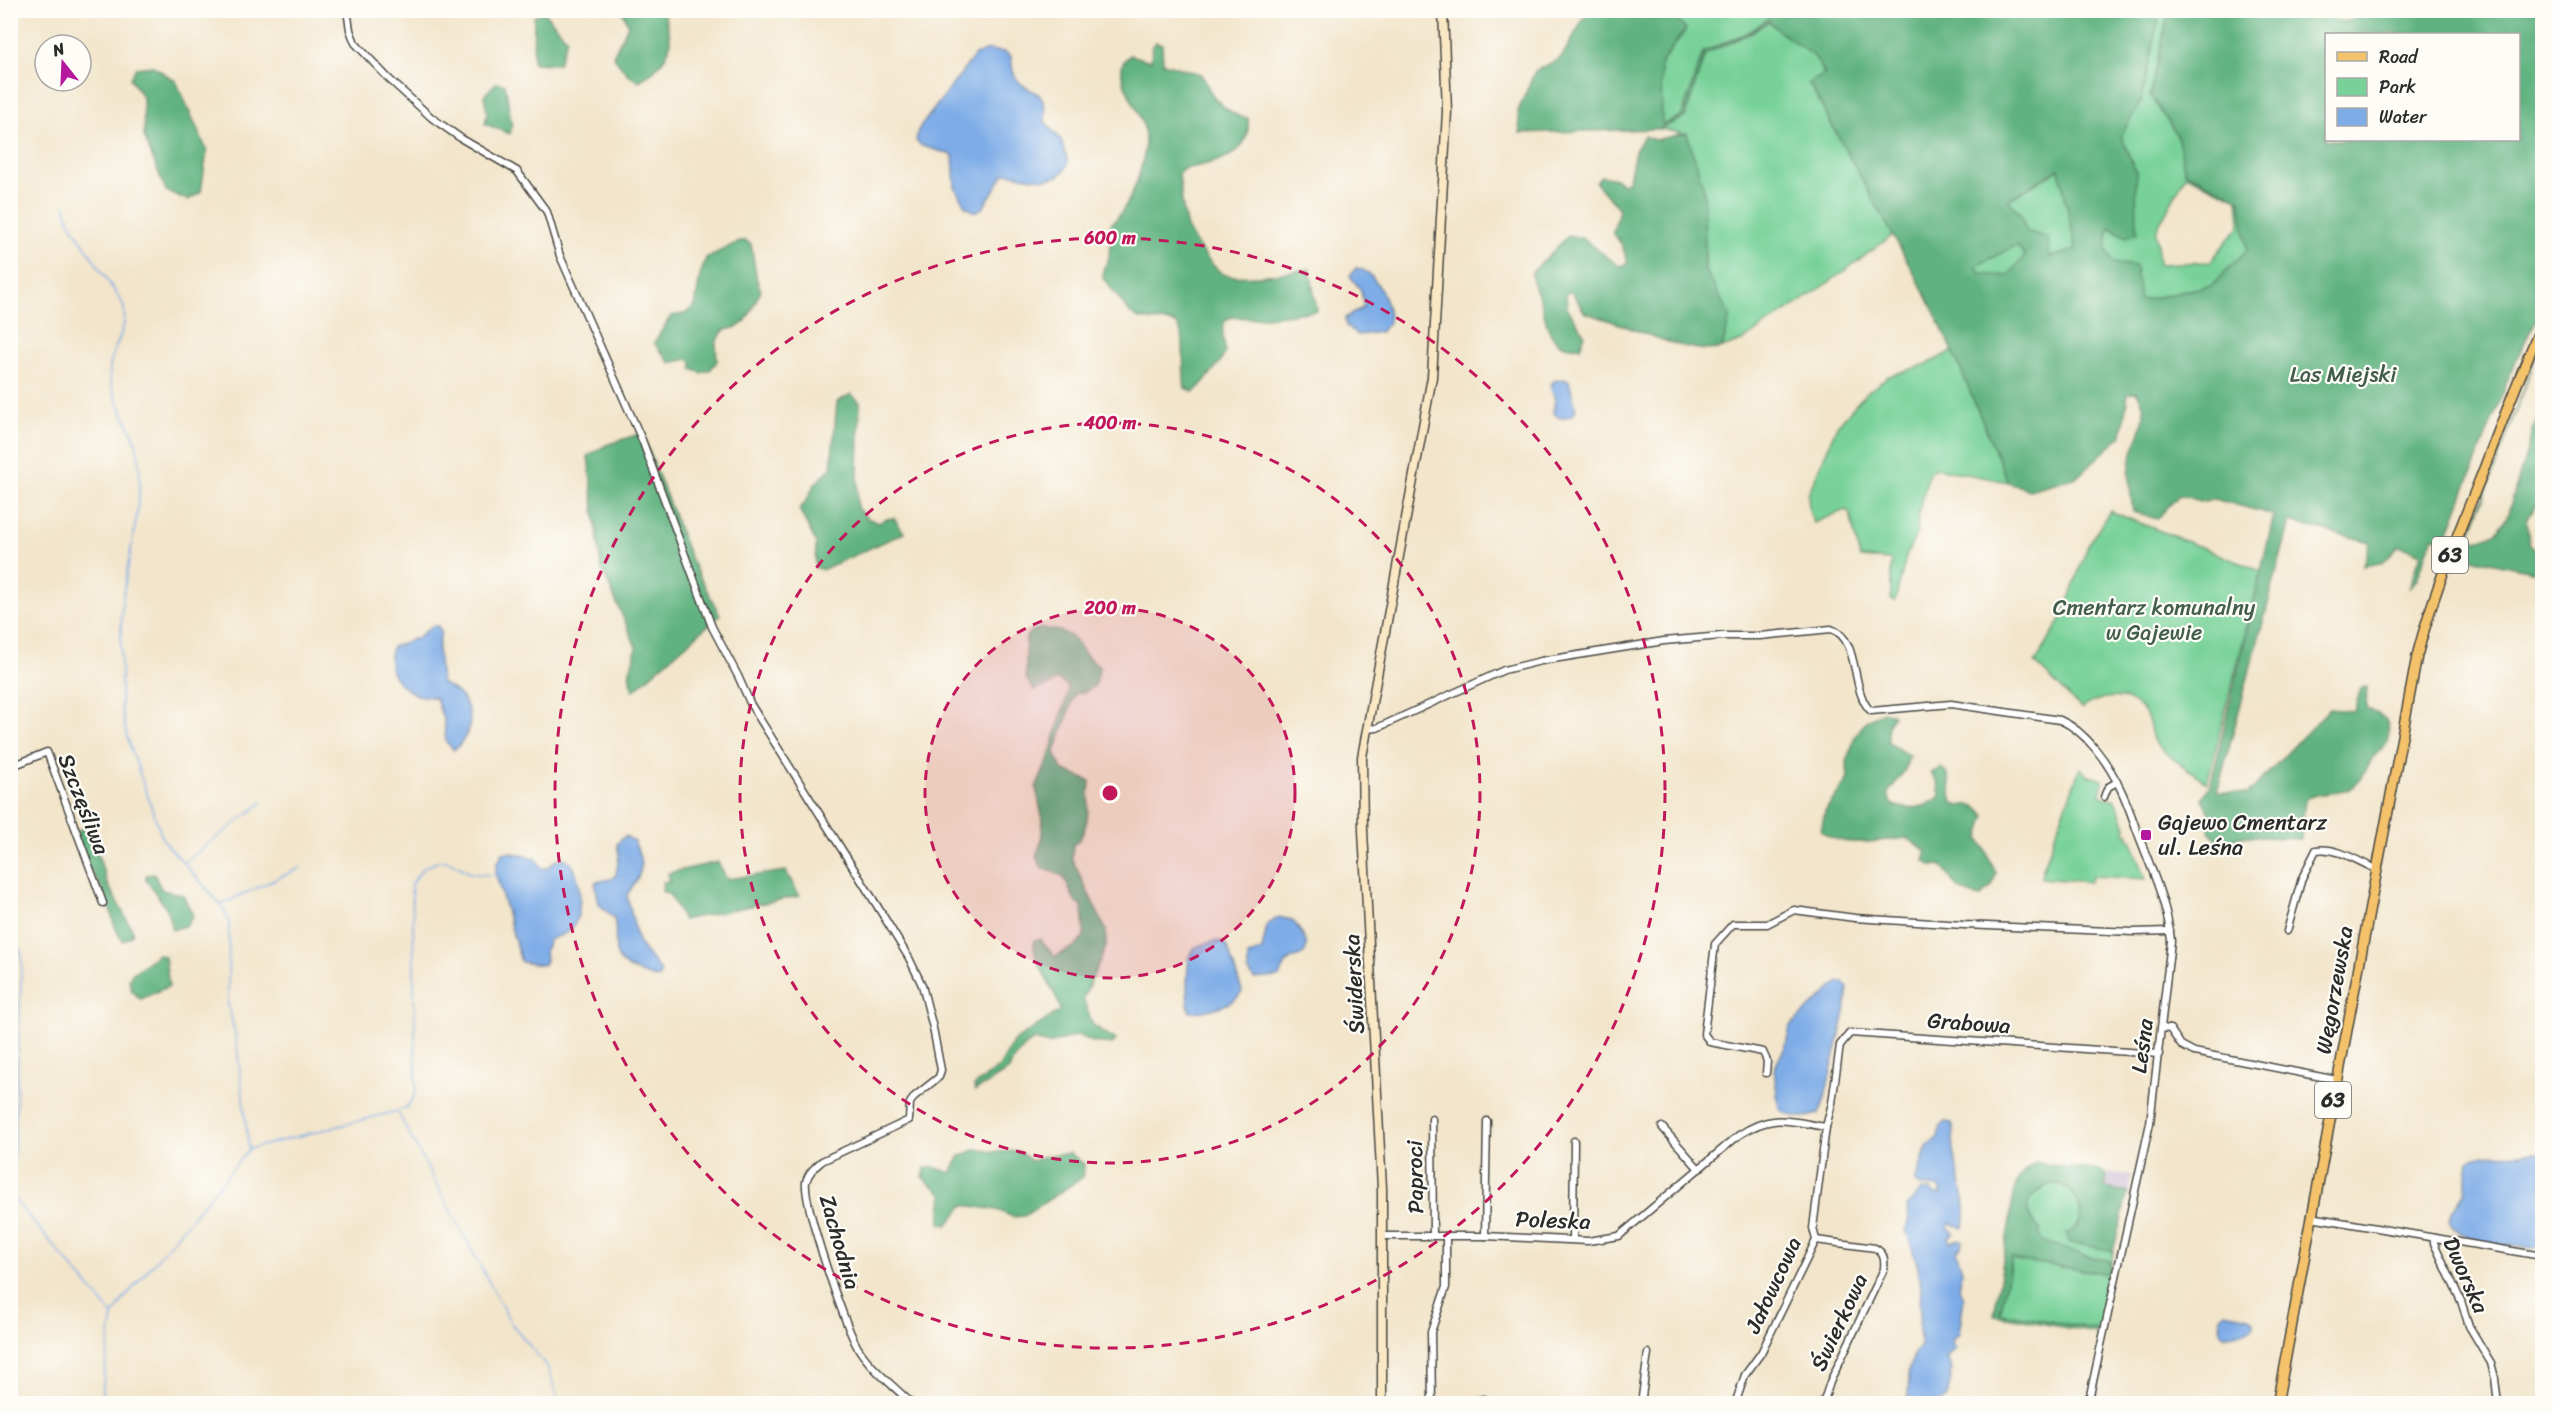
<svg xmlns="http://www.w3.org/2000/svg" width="2553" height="1414" font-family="Sriracha,sans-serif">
<rect width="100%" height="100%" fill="#fdfcf7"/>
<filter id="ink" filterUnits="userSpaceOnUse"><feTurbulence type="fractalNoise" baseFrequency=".0167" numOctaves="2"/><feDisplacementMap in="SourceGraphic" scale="12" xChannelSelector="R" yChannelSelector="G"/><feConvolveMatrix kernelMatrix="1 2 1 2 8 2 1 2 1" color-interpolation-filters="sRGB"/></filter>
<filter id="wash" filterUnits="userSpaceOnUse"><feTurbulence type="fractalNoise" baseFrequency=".008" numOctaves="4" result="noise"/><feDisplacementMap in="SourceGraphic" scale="24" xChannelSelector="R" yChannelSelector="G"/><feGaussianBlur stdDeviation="1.35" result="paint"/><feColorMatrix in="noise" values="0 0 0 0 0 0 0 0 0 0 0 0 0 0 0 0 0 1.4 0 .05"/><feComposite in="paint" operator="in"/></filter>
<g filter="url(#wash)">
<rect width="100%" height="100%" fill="#f2e5cb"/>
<polygon fill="#ccbed4" points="2108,1173 2132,1175 2128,1192 2105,1188"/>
<g fill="#77d198" stroke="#517e62" stroke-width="1.5" fill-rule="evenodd">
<polygon points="1667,11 1769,11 1770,17 1749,32 1703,52 1682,116 1661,125 1661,63 1686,29"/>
<path d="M2160,11h9l-19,84 27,40 8,37 55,27 7,51 -35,35 -72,16c-11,-15 -29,-33 -34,-51 -5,-22 21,-59 30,-78l-15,-36 20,-35zM2186,175l52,24 2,26 -30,37 -51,2 -3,-33z"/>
<polygon points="1769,21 1780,32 1814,56 1825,75 1809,84 1893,235 1821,288 1744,340 1722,348 1730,316 1705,270 1704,190 1687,134 1659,129 1685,117 1705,54 1750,33"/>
<polygon points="2060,169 2076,251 2050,257 2026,231 2020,213 2008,200"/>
<polygon points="2017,245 2025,256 2008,276 1981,274 1976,266"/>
<polygon points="1953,351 2008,482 1936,468 1929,473 1919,510 1917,532 1906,557 1895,601 1891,600 1891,560 1860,558 1850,513 1845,510 1814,523 1809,511 1808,495 1837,426 1865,394 1889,376 1927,364"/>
<path d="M2110,511l151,60 -54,212c-15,-12 -40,-26 -52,-40 -5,-6 -4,-19 -8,-26 -14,-25 -46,-24 -65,-8l-47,-46 28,-47 25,-71z"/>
<polygon points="2080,768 2089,776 2102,780 2101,796 2115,800 2117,803 2126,826 2125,833 2129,834 2128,838 2131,839 2146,879 2091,876 2090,882 2041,878 2042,871"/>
<path d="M2050,1184c21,1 31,16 31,36l-10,12 41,19 2,-3 -16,83 -1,-2 -97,-16 12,-56 3,3 96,14 -2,-13 -24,-5 -44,-15 -2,-6 1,-6 -11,-11 -2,-13 8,-12z"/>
</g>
<g fill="#61b380" stroke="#466f56" stroke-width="1.5" fill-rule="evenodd">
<polygon points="543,11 567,39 558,64 533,63 534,17"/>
<path d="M622,11h41c3,9 7,19 7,28 2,17 -18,35 -31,42l-10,-5 -16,-20 15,-31z"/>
<path d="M1588,11h79l19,18 -25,34 1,62 20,-9 21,-64 46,-20 21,-15 -1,-6h391l-19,90 -20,35 15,36 1,61 -11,4 -17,-10 -3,22 7,14 23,3 4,35 72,-16 35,-35 -7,-51 -55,-27 -8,-37 -27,-40 19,-84h160l3,6c9,5 15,6 24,0l1,-6h185v297l-28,56 -68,175 -13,-3 -16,43 -8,10 12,-35 -22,-8 -15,16 -20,4 6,-24 -80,-20 -73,270 31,2 81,-85 25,2 7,-23 6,-1 -1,20c6,6 18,7 21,15 3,8 2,16 -2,23 -2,4 -7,7 -10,10 -8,11 -12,26 -26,34 -14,7 -31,1 -44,11l-4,39 -61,-3 -18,8 -13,-13 2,-16 -9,-16 9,-16 63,-268 -60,-16 -9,3 -26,-7 -22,24 -24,-7c-2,-16 -5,-31 -3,-48 4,-24 25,-50 6,-72l-8,1 -6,42 -45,42 -48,13 -21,-8 -55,-131 -27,-56 -117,-212 16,-9 -11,-18 -35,-25 -10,-10 -19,12 -45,21 -20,63 -26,12 -139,4 -2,-22 17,-40 26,-13zM2326,34h192v106h-192zM2059,169l17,81 -26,7 -2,-19 -22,-7 -6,-18 -12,-13zM2017,245l8,11 -17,20 -27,-2 -5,-8z"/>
<path d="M1155,42l7,2 1,19 37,11c6,5 6,11 10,17 7,12 23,26 38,27 4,41 -36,45 -65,51l-4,5c2,16 3,35 7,50 3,12 29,48 40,51 26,5 58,-3 84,-6l7,42c-23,2 -46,7 -70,7 -5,0 -13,-2 -18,0 -12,6 -3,25 -4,35 -1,6 -27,37 -32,39l-8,-4c-4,-18 3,-54 -10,-65l-36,-4 -9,-6 -27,-35v-8l6,-12 2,-34c21,-19 38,-66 33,-95 -3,-21 -39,-60 -13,-74l20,6 1,-14z"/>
<polygon points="153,66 176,81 207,151 201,192 188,200 166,191 144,137 143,98 130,78 136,68"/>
<polygon points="496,83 505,84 512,126 510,134 485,124 487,113 484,95"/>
<path d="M1687,133l17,57 1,80 25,46 -8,32c-34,10 -100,-27 -137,-35l-13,-21 -6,1 1,14 18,28 -5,12c-36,5 -33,-32 -42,-53 -4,-9 -6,-12 -6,-22l37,-37 15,4 35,27 9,-3 -6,-18 -9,-12 6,-24 -23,-26 5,-7 15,3 7,5 6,-5 6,-28 9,-15 11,4z"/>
<path d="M740,241h6l5,3 6,36 4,11c-13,21 -9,36 -37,39l-8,12 1,19 -7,9 -9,3 -9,-4v-7l-4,-3 -18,4 -16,-20 17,-27 13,-2 11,-8 5,-31 6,-17z"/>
<polygon points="2542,341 2470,535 2477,541 2497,532 2507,517 2542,401 2542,480 2538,502 2527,520 2529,544 2542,557 2542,573 2460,556"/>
<polygon points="851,394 860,402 857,508 867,518 879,523 885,519 894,518 904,533 822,570 815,567 816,543 799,509 807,500 814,485 831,468 837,402"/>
<path d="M642,433l49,127 29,55 -87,76c-9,-27 2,-22 3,-44l-35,-80 -13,-111 18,-11z"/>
<path d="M1042,628c46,5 29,21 58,39l-5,19 -10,6 -10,2 -20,58 7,18 28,11c-2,19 1,53 -17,64l-1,14 34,71v17l-23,52 10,26 23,15 -4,4 -19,-2 -15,-7 -29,9 -15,-4 -8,5 -13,15 -4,10 -34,21 -1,-5 26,-20 13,-24 48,-32c-6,-22 -30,-50 -27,-70l6,-1 15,18 22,-12 7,-9 -2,-31 -6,-2 -13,-27 -21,-8 -6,-11 5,-15 2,-21 -7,-33 12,-28 20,-68 -1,-7 -10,-5 -9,6 -15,4 -7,-12v-41l4,-5z"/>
<path d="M1883,712l9,1 1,3 -5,9v17l21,14 -4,14 -17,23 3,11c16,7 35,5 49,-8l-2,-13 -7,-10 10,-5 6,4 6,31 7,3c13,-3 17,-1 25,10l-6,23c9,11 10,23 17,34l-4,13 -12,11c-11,-3 -20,-5 -27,-15 -5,-6 -5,-11 -12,-17l-9,1 -7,-5 1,-10 -19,-13c-27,2 -64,12 -86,-7l4,-20 23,-32 -1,-17 8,-26 12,-16z"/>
<path d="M82,828l11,10 14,45 26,48 -2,5 -8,5c-12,-15 -10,-28 -17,-44 -10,-22 -28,-39 -32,-63z"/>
<polygon points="718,862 727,879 786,871 799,896 683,920 670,895 662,891 663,882 670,882 668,873"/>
<polygon points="154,874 162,890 183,895 193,916 187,925 172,930 167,909 146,880 146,875"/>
<polygon points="158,954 165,957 169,986 141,999 132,991 129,979 133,973"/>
<polygon points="976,1149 994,1152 1018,1151 1032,1161 1045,1156 1070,1153 1084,1164 1083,1177 1024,1216 1013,1217 997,1210 964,1205 947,1225 940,1223 943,1194 923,1178 925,1168 934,1167 951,1173 959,1157"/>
<path d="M2036,1163l66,8 5,6 -2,11 23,4 -14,56 -2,3 -43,-9 -2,-8 11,-8c9,-17 -6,-46 -28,-42 -5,1 -9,4 -12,7 -16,14 -12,25 2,38l-1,6 3,6 43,15 24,5 2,13 -96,-14 -3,-3 -12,56 97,16 -1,4 -102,-18 17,-102c1,-21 5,-40 25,-50z"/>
</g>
<g fill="#7dace7" stroke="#546c89" stroke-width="1.5">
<path d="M988,50l17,2 6,5c1,5 1,10 2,14 10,29 36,9 32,51l16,18 7,22c-6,27 -42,14 -61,11l-4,2 -20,33 -8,4 -10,-6 -10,-19 -2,-32 -31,-9 -6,-5 2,-11 57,-75z"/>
<path d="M1356,268c21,3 34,37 33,55l-9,9 -22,3 -12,-9 -1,-8 19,-11 -3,-17 -11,-14z"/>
<polygon points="1563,379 1569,381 1576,410 1571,416 1560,418 1553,413 1555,399 1550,386 1554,381"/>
<path d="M432,626h6l3,5 -3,18 3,34c30,13 40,43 13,67l-8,-8 -2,-20 -8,-24c-5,-2 -10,-1 -15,-2 -22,-7 -37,-26 -29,-49l25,-9z"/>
<path d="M625,836l9,5c12,26 8,32 -7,54l11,47 23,30 -2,6c-8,0 -15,-4 -23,-7 -31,-12 -16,-28 -22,-53l-15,-14 -4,-22 16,-3 5,-4 3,-20 -2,-11z"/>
<path d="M508,852l28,6 5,10h7c31,-37 41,47 22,62 -5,5 -15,7 -21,10l-4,10 1,11 -3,4 -22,-3 -25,-87v-10l7,-12z"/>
<path d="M1278,917l14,3c6,9 21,22 11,34 -4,4 -9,3 -14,6 -4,4 -7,12 -10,17l-25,2 -6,-9v-14l14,-6 5,-25z"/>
<path d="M1219,941l6,3 3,5 14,42c-7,15 -37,21 -52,21 -4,-10 -4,-53 2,-62 4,-5 20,-8 27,-9z"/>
<path d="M1839,982h4l5,6 -3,25 -21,88 -5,13c-16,5 -27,4 -40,-5l-5,-40 12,-24 4,-19z"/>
<path d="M1946,1122l6,1c5,9 -1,17 1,27 3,19 18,60 10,78l-13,-5 -2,4 6,6 -6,5 1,4 10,-3 3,2 -1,6 -5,4 6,19 -3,19 5,9 -5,36 -6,5 -1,6 4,4 -10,9 6,10 -1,13 -4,16 -8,6h-31c1,-19 -2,-43 13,-57l-2,-18 2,-41 -3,-21 -12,-36 3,-12 -2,-12 14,-16h8l6,4h6l-2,-7 -18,-1 -6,-4 12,-35 11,-10 2,-10z"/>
<path d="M2531,1152h11v97c-28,-4 -75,-1 -92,-27l2,-11 13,-19 4,-31c18,-13 40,-2 62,-9z"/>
<polygon points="2225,1312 2249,1317 2254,1321 2254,1327 2250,1330 2223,1335 2220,1330 2220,1316"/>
</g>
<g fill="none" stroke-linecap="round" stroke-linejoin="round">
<g stroke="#7dace7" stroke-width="1.5">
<path d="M65,205l5,18 53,81c8,29 -17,47 -13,75 4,26 24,47 28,73 7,45 -9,99 -15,145 -4,36 -1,74 -2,110l6,30 36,103 58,65 8,16 -1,83 8,34 13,111 -126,151 -10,15"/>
<polyline points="185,862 263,802"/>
<polyline points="222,904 300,868"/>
<polyline points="10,939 20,950 22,957 12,1197 113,1315 100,1404"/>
<polyline points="398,1113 511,1323 548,1368 559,1404"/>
<polyline points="249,1149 405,1109 413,1098 416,1090 413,916 411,885 423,868 440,861 448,861 472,874 496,875"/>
</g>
</g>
</g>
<g filter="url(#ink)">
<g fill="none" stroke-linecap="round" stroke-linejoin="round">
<g stroke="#494743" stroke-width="9">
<g id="street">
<path d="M347,10l3,20 5,13 34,36 43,39 30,21 55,32 30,41 13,44 82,184 70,187 26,49 13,29 125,199 33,54 13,27 11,43 8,42 -2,7 -24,19 -5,7 -1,17 -87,41c-7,6 -14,12 -16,21 -3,22 39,145 52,166 13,21 36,38 54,56"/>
<path d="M1367,729l10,-1 127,-58 37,-9 123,-20 58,-5h38l71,-7c30,9 19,64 40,82l80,-7 109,16c26,11 48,43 60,68 7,14 12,29 17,43 13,35 31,73 34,110l-21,182 -62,281"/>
<polyline points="10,767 47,752 103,903"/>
<polyline points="2104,797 2108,787 2117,782"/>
<path d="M2287,931l15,-53 14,-28c20,-4 43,12 60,19"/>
<polyline points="2163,1028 2170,1029 2181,1045 2194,1052 2337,1080"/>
<polyline points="1766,1073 1767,1061 1763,1052 1710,1042 1704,1034 1715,944 1733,924 1767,924 1794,910 1855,918 1964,925 2134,932 2170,931"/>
<polyline points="1432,1119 1433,1236"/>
<polyline points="1662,1127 1699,1169"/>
<polyline points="2311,1217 2542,1256"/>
<path d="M1382,1236h103l103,5 31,-5 120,-101c34,-22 49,-14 87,-8"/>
<polyline points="1485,1236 1487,1121"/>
<polyline points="2434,1238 2434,1243 2461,1301 2469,1326 2491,1363 2495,1378 2498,1404"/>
<polyline points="1573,1239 1574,1141"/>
<path d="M1816,1240l59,8c9,5 10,11 9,21l-54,113 -7,22"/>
<polyline points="10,1395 25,1404"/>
<polyline points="1432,1404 1431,1332 1446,1287 1446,1236"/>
<polyline points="1459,1404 1484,1399 1495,1404"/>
<polyline points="1641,1404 1648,1353"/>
<polyline points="1735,1404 1745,1375 1761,1353 1816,1240 1813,1228 1826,1127 1832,1103 1840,1045 1850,1033 2159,1054"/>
</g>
</g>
<g stroke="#494743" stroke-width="11">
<polyline id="secondary" points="1382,1404 1382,1188 1363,831 1362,757 1432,377 1447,111 1443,10"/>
</g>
<g stroke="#494743" stroke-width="12">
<path id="primary" d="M2277,1404l140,-748c16,-63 41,-122 65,-182 19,-50 38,-100 60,-149"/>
</g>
<use href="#street" stroke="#fff" stroke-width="6"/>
<use href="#secondary" stroke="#fae7c3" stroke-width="8"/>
<use href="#primary" stroke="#f3c26a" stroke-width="9"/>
</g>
</g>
<circle cx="1110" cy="793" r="185" fill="#c2185b" fill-opacity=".12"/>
<g fill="none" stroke="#c2185b" stroke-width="3" stroke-dasharray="10 8">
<circle cx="1110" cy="793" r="185"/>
<circle cx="1110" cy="793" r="370"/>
<circle cx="1110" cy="793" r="555"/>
</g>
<rect fill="#b5179e" stroke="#fdfcf7" stroke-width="2" x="2140" y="829" width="12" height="12" rx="3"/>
<g text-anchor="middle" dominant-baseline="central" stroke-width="4.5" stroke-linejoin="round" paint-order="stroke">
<g fill="#fdfcf7" stroke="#6a6a68" stroke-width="1.5">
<rect x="2432" y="537" width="36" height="36" rx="4.5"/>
<rect x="2315" y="1082" width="36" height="36" rx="4.5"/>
</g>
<g font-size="21" font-weight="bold" fill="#2b2b2b">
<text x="2450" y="555">63</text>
<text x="2333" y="1100">63</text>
</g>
<g font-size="22" fill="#425d4c" stroke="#fdfcf7">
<text x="2343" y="374">Las Miejski</text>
<text x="2154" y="607">Cmentarz komunalny<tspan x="2154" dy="25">w Gajewie</tspan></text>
</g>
<g font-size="22" fill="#2b2b2b" stroke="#fdfcf7">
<text transform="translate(84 804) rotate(69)">Szczęśliwa</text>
<text transform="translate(1354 984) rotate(-93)">Świderska</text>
<text transform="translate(2334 990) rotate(-80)">Węgorzewska</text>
<text transform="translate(1969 1023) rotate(4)">Grabowa</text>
<text transform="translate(2142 1046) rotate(-83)">Leśna</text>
<text transform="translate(1415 1177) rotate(-91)">Paproci</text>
<text transform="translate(1553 1220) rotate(2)">Poleska</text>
<text transform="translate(840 1242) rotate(74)">Zachodnia</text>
<text transform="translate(2466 1275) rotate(66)">Dworska</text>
<text transform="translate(1773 1285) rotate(-65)">Jałowcowa</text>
<text transform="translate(1839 1322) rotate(-65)">Świerkowa</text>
</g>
<g font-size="22" fill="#2b2b2b" stroke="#fdfcf7" text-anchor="start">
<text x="2158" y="822">Gajewo Cmentarz<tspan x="2158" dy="25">ul. Leśna</tspan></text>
</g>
</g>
<circle cx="1110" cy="793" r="9" fill="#c2185b" stroke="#fdfcf7" stroke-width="3"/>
<g font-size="18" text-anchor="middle" font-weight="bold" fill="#c2185b" stroke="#fdfcf7" stroke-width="4.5" stroke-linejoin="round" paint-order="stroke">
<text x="1110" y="244">600 m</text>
<text x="1110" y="429">400 m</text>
<text x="1110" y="614">200 m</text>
</g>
<rect width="2553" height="1414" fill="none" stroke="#fdfcf7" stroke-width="36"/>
<rect x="2325" y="33" width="195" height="108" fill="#fdfcf7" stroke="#a9a8a5" stroke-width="1.5"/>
<rect x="2337" y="52" width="30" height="9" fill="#f3c26a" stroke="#a9a8a5" stroke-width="1.5"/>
<text x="2379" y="63" font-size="18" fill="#2b2b2b">Road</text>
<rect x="2337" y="78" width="30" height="18" fill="#77d198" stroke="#a9a8a5" stroke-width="1.5"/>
<text x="2379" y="93" font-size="18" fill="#2b2b2b">Park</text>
<rect x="2337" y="108" width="30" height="18" fill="#7dace7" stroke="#a9a8a5" stroke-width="1.5"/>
<text x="2379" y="123" font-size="18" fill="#2b2b2b">Water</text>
<g transform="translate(63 63) rotate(342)"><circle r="28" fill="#fdfcf7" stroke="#a9a8a5" stroke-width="1.5"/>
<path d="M0-4.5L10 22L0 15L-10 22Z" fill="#b5179e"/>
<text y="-9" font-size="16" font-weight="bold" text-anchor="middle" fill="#2b2b2b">N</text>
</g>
</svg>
